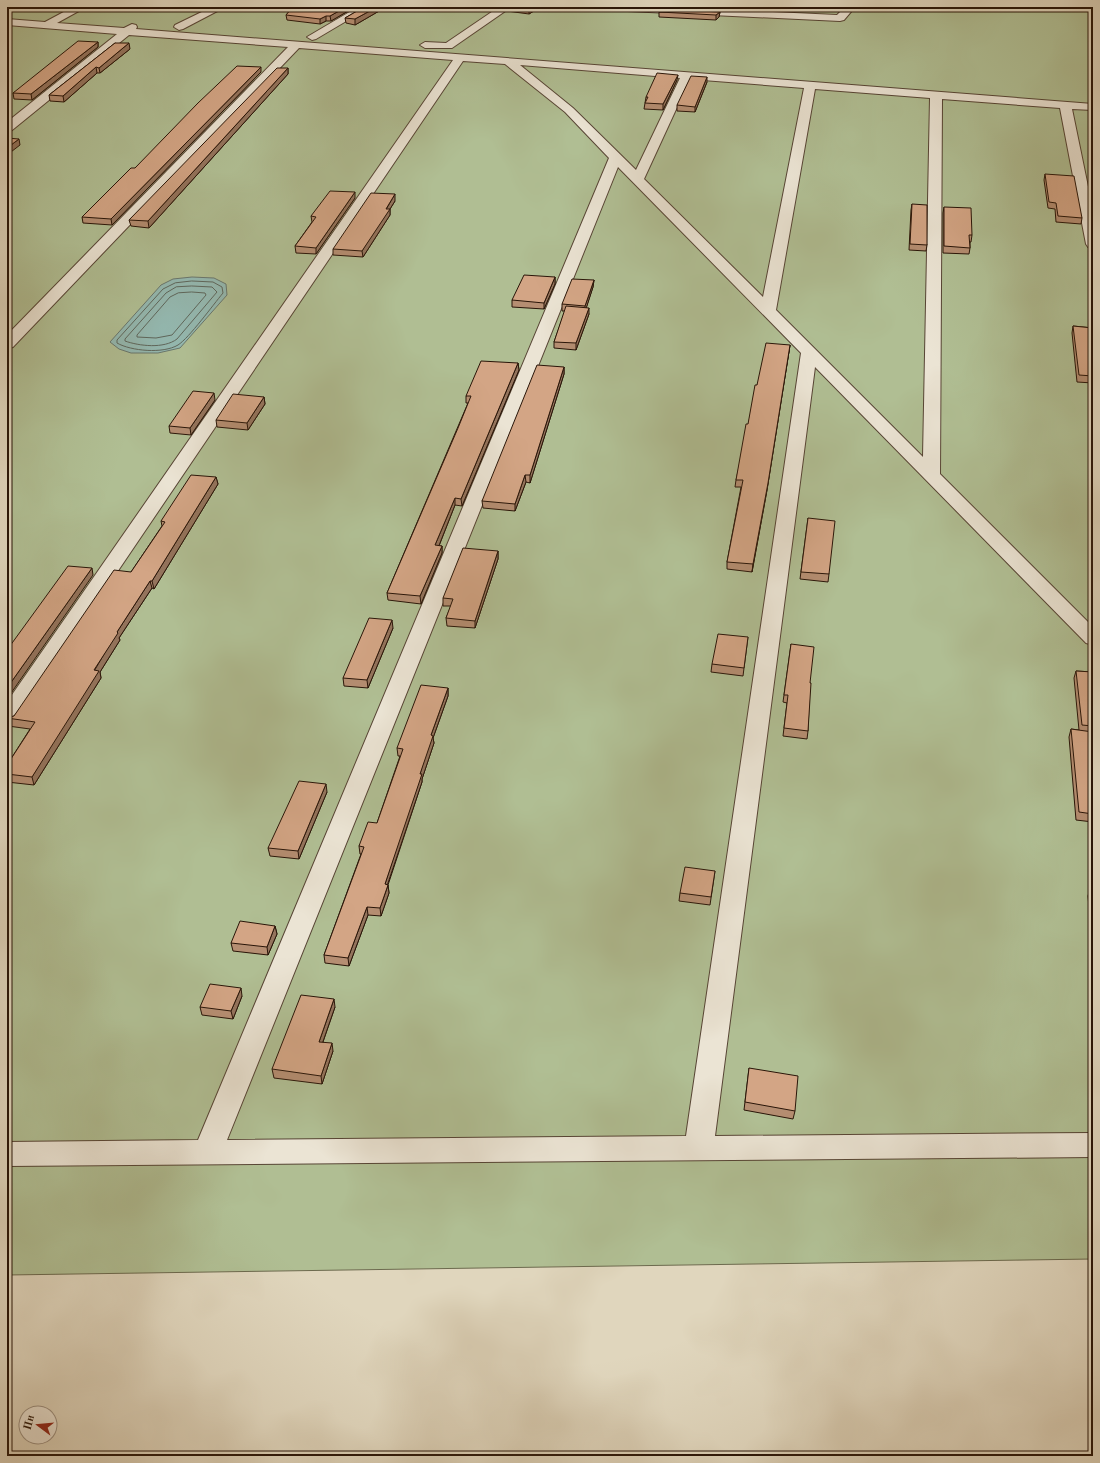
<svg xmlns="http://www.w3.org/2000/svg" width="1100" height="1463" font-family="'Old Standard TT',serif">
<rect width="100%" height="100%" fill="#e0d6bd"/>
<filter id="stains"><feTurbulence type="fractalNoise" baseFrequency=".005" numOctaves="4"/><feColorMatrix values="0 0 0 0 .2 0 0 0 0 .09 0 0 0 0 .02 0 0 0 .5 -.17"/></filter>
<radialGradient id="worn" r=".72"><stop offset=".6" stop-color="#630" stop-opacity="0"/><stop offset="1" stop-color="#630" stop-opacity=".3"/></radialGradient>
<polygon fill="#b0be93" stroke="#6c6a4e" points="7,7 1093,7 1093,1259 7,1275"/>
<polygon fill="#94b9b1" stroke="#69776d" points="192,277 214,278 226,284 227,295 180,348 158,353 131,353 119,349 110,342 161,285 173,279"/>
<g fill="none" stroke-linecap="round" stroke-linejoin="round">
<g stroke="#5e675c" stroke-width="1">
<path d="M192,281l21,1 9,5 1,6c-10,12 -34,45 -45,52 -15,9 -47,6 -61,-2v-3l46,-51 12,-6z"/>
<path d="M192,286l20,1 5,5 -40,47c-13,10 -38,7 -52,2v-2l41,-46 10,-6z"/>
<polygon points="192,292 205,293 206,295 172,335 156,338 137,337 137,335 170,297 178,293"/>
</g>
<g stroke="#574535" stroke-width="2">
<g id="minor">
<path d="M73,7h13l-29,16 67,5 8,-4 4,1 1,2 -1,2 957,75v6l-21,-1 21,102v37l-5,-1 -2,-3 -26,-136 -118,-9 -2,375 153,153v18l-7,-2 -271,-276 -100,769 378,-3v24l-1086,9v-24l191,-2 411,-982 -44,-46 -60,-48 -42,-3 -448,662 -8,2v-23l446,-642 -154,-12 -286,299 -6,2v-14l281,-288 -159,-12 -118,96 -4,1v-10l110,-88 -110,-9v-6l38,3zM520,65l160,13 -44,92 -63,-62zM690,79l114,9 -41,209 -119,-118zM815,89l115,9 -7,359 -147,-147zM618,167l183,186 -115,783 -459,4z"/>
<polygon points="212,7 225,7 183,29 179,30 174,27 175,25"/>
<polygon points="358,7 370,7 316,39 312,40 307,37"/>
<polygon points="499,7 511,7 452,48 425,48 420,45 425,42 446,43"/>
<polygon points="602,7 671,7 837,15 845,7 855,7 844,20 840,21 607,10"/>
</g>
</g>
<use href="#minor" fill="#ebe4d4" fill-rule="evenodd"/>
</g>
<g fill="#b58e72" stroke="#291508">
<polygon points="53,7 65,7 62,8"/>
<polygon points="293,7 355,7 331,21 326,21 320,24 287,20 286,15"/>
<polygon points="364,7 386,7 355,25 346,23 345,18"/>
<polygon points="474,7 497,7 493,9"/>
<polygon points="507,7 540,7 529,14 507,11"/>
<polygon points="702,7 731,7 729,8"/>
<polygon points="659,12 720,12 719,17 716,20 659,17"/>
<polygon points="98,42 98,47 32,100 14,99 13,93"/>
<polygon points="115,43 130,49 100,73 97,73 64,102 50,101 49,95"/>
<polygon points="288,68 288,74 149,228 131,226 129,220"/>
<polygon points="261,72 112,225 83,223 82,217 135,168"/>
<polygon points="677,80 663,110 644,109 646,97"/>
<polygon points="707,82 695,112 677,111 677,105"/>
<polygon points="1045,174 1082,218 1081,224 1056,222 1055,209 1048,208 1044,180"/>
<polygon points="1090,177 1093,177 1093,204 1089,183"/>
<polygon points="355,198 316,254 296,253 295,246 312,222 311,216"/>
<polygon points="395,201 390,209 390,215 363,257 333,255 333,249"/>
<polygon points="912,204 927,245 926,251 909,250 911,210"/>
<polygon points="944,207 972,235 971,242 970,242 970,248 969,254 943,253 943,213"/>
<polygon points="555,277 555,284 544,309 512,307 512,300"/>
<polygon points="594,280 593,287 586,308 589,314 576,350 554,348 554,342 565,311 562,311 562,304"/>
<polygon points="1073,326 1093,328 1093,383 1077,382 1072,333"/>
<polygon points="790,345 767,490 752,572 727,569 727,562 741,487 735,487 736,480 757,385"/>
<polygon points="518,363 519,370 462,506 455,505 439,546 442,546 442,553 421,604 388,600 387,593 468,403 466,403 466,396"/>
<polygon points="564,367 564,374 530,483 526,482 515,511 483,508 482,501"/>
<polygon points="264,397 265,404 248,430 217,427 216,420"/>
<polygon points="215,400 191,435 170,433 169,426"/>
<polygon points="216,477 218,484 154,589 152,588 119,638 120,640 100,672 101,678 34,785 7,782 7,765 30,729 8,726 7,723 7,718 14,716 131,572 162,526 161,521"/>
<polygon points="808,518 829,574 828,582 800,579"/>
<polygon points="498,551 498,559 475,628 447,626 446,618 451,606 443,606 443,598"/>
<polygon points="393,628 368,688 344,686 343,678"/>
<polygon points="748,637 743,676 711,672 712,664"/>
<polygon points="791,644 810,683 808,731 807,739 783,736 787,703 783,702"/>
<polygon points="1076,671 1093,672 1093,822 1076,820 1069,737 1071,729 1079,730 1074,678"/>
<polygon points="448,688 448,696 433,738 434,743 422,779 422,782 388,885 389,893 381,916 368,915 349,966 325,963 324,955 361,854 360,854 359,846 377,823 400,756 398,756 397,748"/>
<polygon points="327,792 299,859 270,856 268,848"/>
<polygon points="715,871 710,905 679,901 680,893"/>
<polygon points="1090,888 1093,888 1093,930 1092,919 1090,919 1088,896"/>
<polygon points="275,926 277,934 268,955 233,951 231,943"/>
<polygon points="242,996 233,1019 202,1015 200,1007"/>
<polygon points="335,1007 323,1042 333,1051 322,1084 274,1078 272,1069"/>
<polygon points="749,1068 795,1111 793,1119 744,1110"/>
</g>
<g fill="#94745d" stroke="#291508">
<polygon points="346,7 355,7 331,21 330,16"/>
<polygon points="377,7 386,7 355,25 355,19"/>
<polygon points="532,7 540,7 529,14 529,9"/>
<polygon points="720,12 719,17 716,20 716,15"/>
<polygon points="326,16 326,21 320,24 320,19"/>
<polygon points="98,42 98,47 32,100 31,94"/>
<polygon points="129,43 130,49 100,73 99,68"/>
<polygon points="96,67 97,73 64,102 63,96"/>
<polygon points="261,67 261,72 112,225 111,219"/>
<polygon points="288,68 288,74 149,228 148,221"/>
<polygon points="678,75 677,80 663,110 663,104"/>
<polygon points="707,77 707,82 695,112 695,107"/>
<polygon points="19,139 20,145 7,155 7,148"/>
<polygon points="355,192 355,198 316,254 316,248"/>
<polygon points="395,194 395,201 390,209 390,215 363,257 362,251"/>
<polygon points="555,277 555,284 544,309 544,303"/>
<polygon points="594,280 593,287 585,312 585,306"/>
<polygon points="589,308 589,314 576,350 576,343"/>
<polygon points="790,345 767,490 752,572 753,564"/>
<polygon points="518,363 519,370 462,506 461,499"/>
<polygon points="564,367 564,374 530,483 530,475"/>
<polygon points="214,393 215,400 191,435 190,428"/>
<polygon points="264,397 265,404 248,430 247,423"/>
<polygon points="525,475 526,482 515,511 515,504"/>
<polygon points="216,477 218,484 154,589 152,581"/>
<polygon points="455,498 455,505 436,553 435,545"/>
<polygon points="442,546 442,553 421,604 420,596"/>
<polygon points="498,551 498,559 475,628 475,621"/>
<polygon points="92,568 93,575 7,699 7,688"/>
<polygon points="150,581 152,588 119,638 120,640 100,672 101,678 34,785 32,777 117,632"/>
<polygon points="392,620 393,628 368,688 367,680"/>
<polygon points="448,688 448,696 433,738 434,743 422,779 422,782 385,892 385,884 420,774 431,735"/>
<polygon points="326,784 327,792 299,859 298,851"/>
<polygon points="388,885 389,893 381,916 380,908"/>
<polygon points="367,907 368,915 349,966 348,958"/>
<polygon points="275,926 277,934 268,955 267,947"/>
<polygon points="241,988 242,996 233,1019 231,1011"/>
<polygon points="334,999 335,1007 320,1050 319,1042"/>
<polygon points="332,1043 333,1051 322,1084 321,1076"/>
</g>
<g fill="#d3a585" stroke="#291508">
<polygon points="293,7 346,7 330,16 326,16 320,19 286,15"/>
<polygon points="364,7 377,7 355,19 345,18"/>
<polygon points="512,7 532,7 529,9"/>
<polygon points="663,9 720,12 716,15 659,12"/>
<polygon points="78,41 98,42 31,94 13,93"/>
<polygon points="115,43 129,43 99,68 96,67 63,96 49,95"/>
<polygon points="237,66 261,67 111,219 82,217 131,168 135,168 198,103"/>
<polygon points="277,68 288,68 148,221 129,220"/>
<polygon points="657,73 678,75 663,104 645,103 648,97 646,97"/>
<polygon points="691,76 707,77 695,107 677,105"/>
<polygon points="7,138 19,139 7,148"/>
<polygon points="1045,174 1074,176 1082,218 1058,216 1056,203 1049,202"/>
<polygon points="1090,177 1093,177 1093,191"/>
<polygon points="330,191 355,192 316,248 295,246 316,217 311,216"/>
<polygon points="371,193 395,194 386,209 390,209 362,251 333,249"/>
<polygon points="912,204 927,205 927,245 910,244"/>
<polygon points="944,207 971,208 972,235 969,235 970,248 944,246"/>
<polygon points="524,275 555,277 544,303 512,300"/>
<polygon points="572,279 594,280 585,306 562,304"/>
<polygon points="566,306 589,308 576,343 554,342"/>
<polygon points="1073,326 1093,328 1093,376 1079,375"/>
<polygon points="766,343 790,345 768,483 753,564 727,562 743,480 736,480 746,424 748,424 755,385 757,385"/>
<polygon points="481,361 518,363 461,499 455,498 435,545 442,546 420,596 387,593 458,428 471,396 466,396"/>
<polygon points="537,365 564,367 530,475 525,475 515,504 482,501"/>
<polygon points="193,391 214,393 190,428 169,426"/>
<polygon points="233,394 264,397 247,423 216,420"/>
<polygon points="191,475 216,477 152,581 150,581 117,632 118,633 94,670 99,671 32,777 7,774 7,765 35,722 7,718 14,716 114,570 131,572 165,522 161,521"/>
<polygon points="808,518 835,521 829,574 801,572"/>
<polygon points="463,548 498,551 475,621 446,618 453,599 443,598"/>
<polygon points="68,566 92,568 7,688 7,650"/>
<polygon points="369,618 392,620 367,680 343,678"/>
<polygon points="718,634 748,637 744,668 712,664"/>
<polygon points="791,644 814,647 810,683 811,683 808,731 784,728 788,695 784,695"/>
<polygon points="1076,671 1093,672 1093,726 1082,725"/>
<polygon points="421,685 448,688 431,735 433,736 420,774 422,774 385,884 388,885 380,908 367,907 348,958 324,955 364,847 359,846 368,822 377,823 403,749 397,748"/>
<polygon points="1071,729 1093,732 1093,814 1079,812"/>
<polygon points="299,781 326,784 298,851 268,848"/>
<polygon points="685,867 715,871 711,897 680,893"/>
<polygon points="1090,888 1093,888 1093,911 1092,911"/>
<polygon points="240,921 275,926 267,947 231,943"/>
<polygon points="210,984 241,988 231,1011 200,1007"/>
<polygon points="301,995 334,999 319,1042 332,1043 321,1076 272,1069"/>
<polygon points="749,1068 798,1076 795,1111 745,1102"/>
</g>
<rect width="1100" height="1463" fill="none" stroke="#e0d6bd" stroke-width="24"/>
<rect x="8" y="8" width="1084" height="1447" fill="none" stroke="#291508" stroke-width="2"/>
<rect x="12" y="12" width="1076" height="1439" fill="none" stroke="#291508"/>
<g transform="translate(38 1425) rotate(286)"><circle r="19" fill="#ebe4d4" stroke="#9d9182"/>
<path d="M0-3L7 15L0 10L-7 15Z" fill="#8f2418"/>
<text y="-6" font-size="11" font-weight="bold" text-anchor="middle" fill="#291508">Пн</text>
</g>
<rect width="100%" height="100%" filter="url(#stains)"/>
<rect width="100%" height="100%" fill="url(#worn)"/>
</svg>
